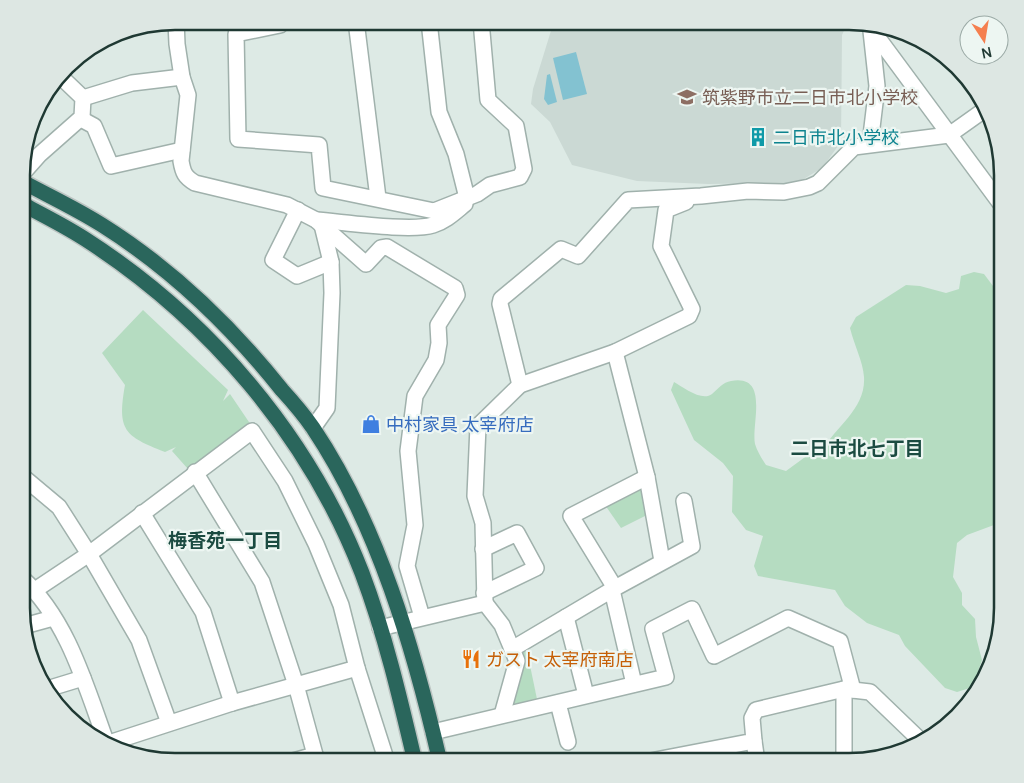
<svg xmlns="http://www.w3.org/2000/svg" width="1024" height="783" font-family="Manrope,'Noto Sans JP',sans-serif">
<rect width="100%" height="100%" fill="#ddeae5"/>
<polygon fill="#cbd9d4" points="554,21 848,22 842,35 841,142 822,168 797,183 708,184 637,181 572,165 550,122 531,104 533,89"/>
<g fill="#b5dcc1">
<path d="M974,272l10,2 15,20 4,-1 -1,229 -35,13 -10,8 -4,34 9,16v12l13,14 1,18 6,23 -9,27 -16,5 -12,-4 -40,-42 -6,-11 -32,-12 -22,-17 -10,-16 -77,-14 -4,-10 9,-30 -17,-6 -14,-18 1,-36 -10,-13 -29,-23 -23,-50 3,-8c9,5 28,20 38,12 6,-5 11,-12 19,-13 39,-7 20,43 24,63 2,7 7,15 11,21l20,6 26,-19 10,-2c15,-24 44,-42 42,-73 -1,-16 -10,-32 -14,-49l6,-11 50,-32 14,1 26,7 13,-4 2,-13z"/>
<path d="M143,310l85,80 -5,11 7,-7 21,31 -63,44 -16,-18 4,-4 -11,5c-41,-16 -48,-22 -40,-67l-23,-32z"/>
<polygon points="639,488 645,493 647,515 621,528 605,505"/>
<polygon points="527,651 538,704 513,710 510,701 520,653"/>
</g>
<g fill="#83c2d1">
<polygon points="576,52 587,94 563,100 553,58"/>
<polygon points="550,74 557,102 548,105 544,99 547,75"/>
</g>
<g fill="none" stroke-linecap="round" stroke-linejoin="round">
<g stroke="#a0b1ac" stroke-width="18">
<g id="minor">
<path d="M176,21l1,23 5,33 6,18 -7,66c2,12 4,16 14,22l92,22 29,15 50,44 15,-16 6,-1 68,41 2,7 -19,30 1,18 -3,17 -21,36 -7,55 7,74 -8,41 15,51"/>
<polyline points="280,21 280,25 236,34 238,139 319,145 323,188 434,211 477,194 490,185 520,177 524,169 516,126 488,100 481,21"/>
<polyline points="356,21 378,198"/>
<polyline points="429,21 439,112 456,154 467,198"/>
<polyline points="867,23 1003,207"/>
<polyline points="83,98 132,83 182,77"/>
<polyline points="81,119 94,126 111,166 182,150"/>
<polyline points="870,144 877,86 871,31"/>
<polyline points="23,173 39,155 82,117 83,98 60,76"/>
<polyline points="298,210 273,260 297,276 331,262"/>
<path d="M316,220c27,2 95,12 117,5 13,-4 22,-13 32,-21"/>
<polyline points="615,352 647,477 662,561"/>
<polyline points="520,385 500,304 501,299 561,249 578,256 628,200 701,196 748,191 784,192 809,187 818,183 854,147 949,135 987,108"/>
<polyline points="313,428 327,408 332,293 331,262 322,225"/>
<polyline points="195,472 262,582 296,685 317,762"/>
<polyline points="22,476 59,507 89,554 139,640 169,723"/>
<polyline points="142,513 203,612 232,703"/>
<polyline points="483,549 517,533 536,568 484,593"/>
<path d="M22,578c46,42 64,109 85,166"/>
<polyline points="615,588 571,516 647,477"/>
<polyline points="35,590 89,554 252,431 285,481 316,544 341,605 357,668 387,762"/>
<polyline points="612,590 634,684"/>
<polyline points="485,603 483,523 475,496 478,426 520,385 615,352 689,316 692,309 661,246 666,210 686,202"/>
<polyline points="566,617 586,695"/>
<polyline points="24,626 53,618"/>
<polyline points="380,628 485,603 502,625 517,661 502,715"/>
<polyline points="512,649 615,588 692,546 684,501"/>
<polyline points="47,689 83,678"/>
<polyline points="844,689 844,762"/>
<polyline points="558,703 568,742"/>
<polyline points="433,732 666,677 653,629 692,609 714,656 788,618 840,641 853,690"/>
<polyline points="754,741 757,762"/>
<polyline points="106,744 232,703 357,668"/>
<polyline points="293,761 315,755"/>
<polyline points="645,762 754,741 752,718 756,710 844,689 870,692 922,742"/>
</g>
</g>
<g stroke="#bcc4c2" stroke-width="18">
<g id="highway">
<path d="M23,182c26,14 54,27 79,43 70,44 129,101 180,165 11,12 22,25 31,38 65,97 101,221 127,334"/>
<path d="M22,204c21,11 43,22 63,35 123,79 224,197 277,334 23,61 38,125 53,189"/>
</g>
</g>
<use href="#minor" stroke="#fff" stroke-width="15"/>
<use href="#highway" stroke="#2a665c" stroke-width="15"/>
</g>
<defs>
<g id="school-bare" transform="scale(1.5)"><path d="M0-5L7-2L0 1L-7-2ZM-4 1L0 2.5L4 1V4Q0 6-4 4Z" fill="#8d6e63" stroke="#edf6f2" stroke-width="2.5" paint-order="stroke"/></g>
<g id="building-bare" transform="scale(1.5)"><path d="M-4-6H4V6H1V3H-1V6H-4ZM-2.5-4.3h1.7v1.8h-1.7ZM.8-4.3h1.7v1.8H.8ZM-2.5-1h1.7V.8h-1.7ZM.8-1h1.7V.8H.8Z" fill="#0f9aa8" stroke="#edf6f2" stroke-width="2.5" paint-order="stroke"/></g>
<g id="shop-bare" transform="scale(1.5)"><path d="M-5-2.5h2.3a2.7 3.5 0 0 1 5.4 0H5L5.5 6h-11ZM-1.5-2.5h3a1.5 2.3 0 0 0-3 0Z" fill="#3f7fe0" stroke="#edf6f2" stroke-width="2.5" paint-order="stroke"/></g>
<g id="restaurant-bare" transform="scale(1.5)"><path d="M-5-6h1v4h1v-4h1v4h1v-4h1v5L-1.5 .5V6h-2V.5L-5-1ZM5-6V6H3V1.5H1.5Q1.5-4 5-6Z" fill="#e8710a" stroke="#edf6f2" stroke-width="2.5" paint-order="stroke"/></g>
</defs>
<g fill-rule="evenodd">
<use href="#school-bare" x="687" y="97"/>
<use href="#building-bare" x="758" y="137"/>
<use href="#shop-bare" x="371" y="424"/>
<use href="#restaurant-bare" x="471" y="659"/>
</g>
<g text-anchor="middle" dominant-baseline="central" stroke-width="4.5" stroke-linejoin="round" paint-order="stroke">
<g font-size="18" fill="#785e54" stroke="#edf6f2" text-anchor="start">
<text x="702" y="97">筑紫野市立二日市北小学校</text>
</g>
<g font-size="18" fill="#0d838f" stroke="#edf6f2" text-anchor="start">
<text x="773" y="137">二日市北小学校</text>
</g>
<g font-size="18" fill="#366cbe" stroke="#edf6f2" text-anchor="start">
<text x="386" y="424">中村家具 太宰府店</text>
</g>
<g font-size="18" fill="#c56008" stroke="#edf6f2" text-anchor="start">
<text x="486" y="659">ガスト 太宰府南店</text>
</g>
<g font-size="19" font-weight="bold" fill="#1b4b41" stroke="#edf6f2">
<text x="857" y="448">二日市北七丁目</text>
<text x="225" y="540">梅香苑一丁目</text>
</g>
</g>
<path d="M0 0H1024V783H0ZM175 30H849A145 145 0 0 1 994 175V608A145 145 0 0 1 849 753H175A145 145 0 0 1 30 608V175A145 145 0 0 1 175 30Z" fill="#dde7e3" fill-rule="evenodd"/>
<path fill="none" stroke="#1f3933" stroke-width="2.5" d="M175 30H849A145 145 0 0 1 994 175V608A145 145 0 0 1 849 753H175A145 145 0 0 1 30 608V175A145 145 0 0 1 175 30Z"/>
<g transform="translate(984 40) rotate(168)"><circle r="24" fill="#edf6f2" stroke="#9baaa6"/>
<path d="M0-4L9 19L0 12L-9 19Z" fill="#f57f4f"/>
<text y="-8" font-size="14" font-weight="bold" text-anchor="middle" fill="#1f3933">N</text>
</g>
</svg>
